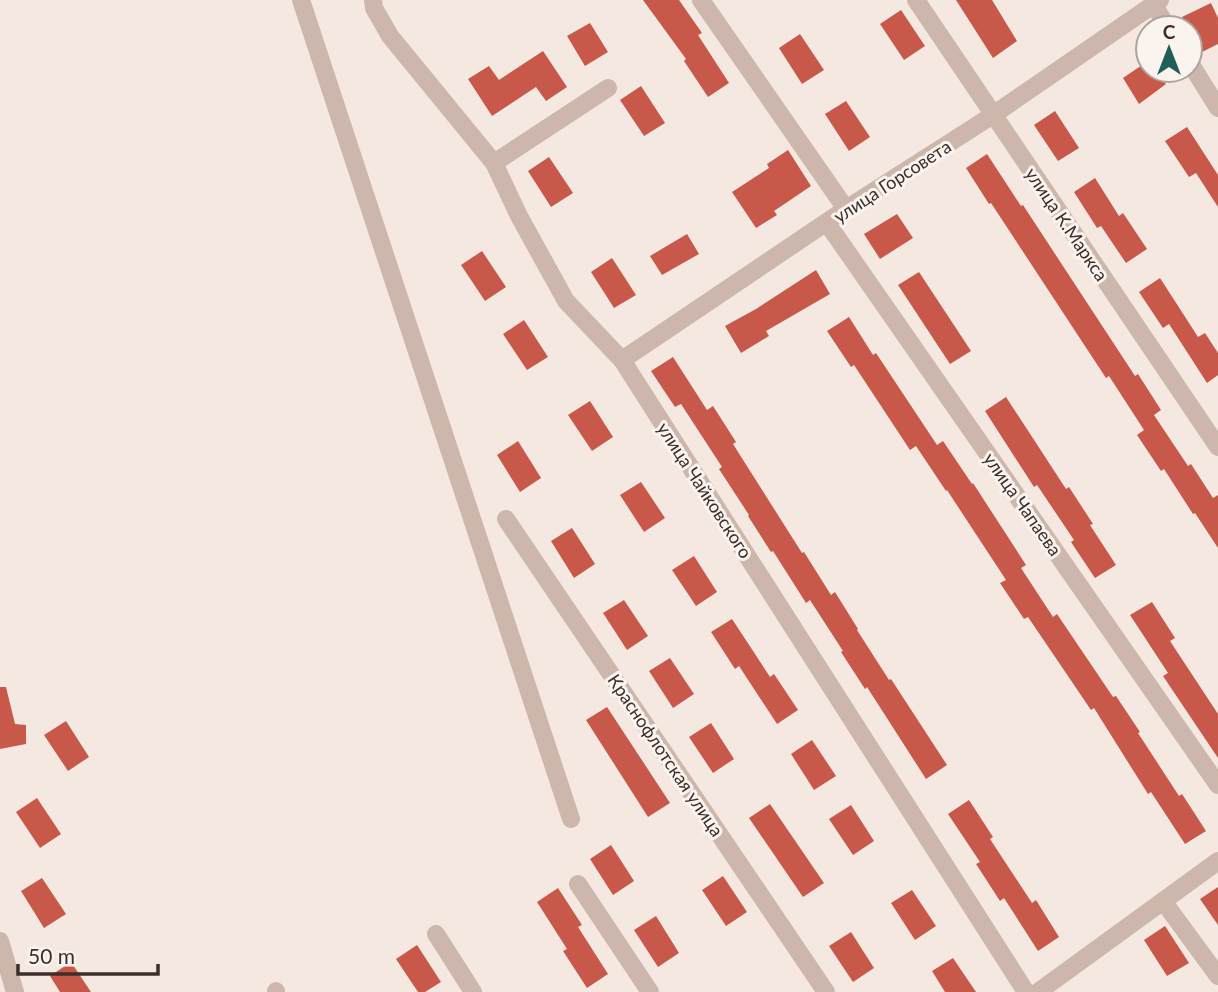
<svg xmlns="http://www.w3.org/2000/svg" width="1218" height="992" font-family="Lato,sans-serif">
<rect width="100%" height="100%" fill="#f4e8e0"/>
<g fill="#c8584a">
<polygon points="643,0 679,0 702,33 698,35 729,83 708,97 684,61 686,59"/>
<polygon points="956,0 992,0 1017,41 993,58"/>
<polygon points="1211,3 1218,18 1218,44 1200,53 1190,33 1190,28 1188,28 1182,17"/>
<polygon points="901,10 925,46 904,60 880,24"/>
<polygon points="590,23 608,52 585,66 567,36"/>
<polygon points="800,34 824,70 802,84 779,48"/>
<polygon points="543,51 567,87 546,101 536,87 492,116 468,79 489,66 499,80"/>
<polygon points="1148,61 1148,70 1156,70 1166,84 1139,104 1123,78"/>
<polygon points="641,86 665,123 644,136 620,100"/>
<polygon points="846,101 870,137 849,151 825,114"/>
<polygon points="1055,111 1079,148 1058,161 1034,125"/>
<polygon points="1187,127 1218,175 1218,207 1196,173 1189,177 1165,141"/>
<polygon points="788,150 811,186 774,211 777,215 756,228 732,192 769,168 767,164"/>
<polygon points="987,154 1021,206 1023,205 1135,376 1138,374 1161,410 1154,415 1188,466 1191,464 1213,498 1218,495 1218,548 1195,513 1193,514 1164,469 1161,471 1137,435 1144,430 1109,376 1106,378 991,203 989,204 966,168"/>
<polygon points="549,157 573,193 551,207 528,171"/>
<polygon points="1095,178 1119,216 1123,213 1147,249 1126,263 1101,226 1097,228 1074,192"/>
<polygon points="897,214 913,238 880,259 864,234"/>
<polygon points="687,234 699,254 662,275 650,256"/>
<polygon points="482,251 506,287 485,301 461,265"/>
<polygon points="612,258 636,295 614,308 591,272"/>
<polygon points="816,270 830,294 766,331 769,336 741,353 725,326 756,309"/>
<polygon points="919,272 971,351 950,364 898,285"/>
<polygon points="1160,278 1198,337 1205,333 1218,353 1218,375 1207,383 1169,324 1163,328 1139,292"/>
<polygon points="849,317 873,355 876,353 937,445 943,441 972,484 973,483 1026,565 1021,568 1053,617 1057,614 1113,697 1116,696 1140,732 1138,733 1179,796 1182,794 1206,831 1185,844 1151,792 1148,794 1094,708 1091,710 1028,617 1024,619 1000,583 1006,580 947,490 946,491 916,446 910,450 854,365 851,367 827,331"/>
<polygon points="524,320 548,357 527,370 503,334"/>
<polygon points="673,357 707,410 713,406 736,442 733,444 802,553 804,552 831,595 835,592 858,629 857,630 889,680 891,679 947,765 926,779 867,687 865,689 841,652 843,651 810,600 806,603 773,551 771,552 748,516 749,515 719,469 722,467 681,404 675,407 651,371"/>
<polygon points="1006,397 1066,489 1069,487 1093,524 1090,525 1116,565 1095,578 1071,542 1074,540 1037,485 1034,487 985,411"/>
<polygon points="590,401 613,437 592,451 568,415"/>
<polygon points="518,441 541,478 520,492 497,455"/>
<polygon points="641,482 665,518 644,532 620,495"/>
<polygon points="572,528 595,564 574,578 551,541"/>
<polygon points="694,556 717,592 696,606 672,570"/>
<polygon points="624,600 648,636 627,650 603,613"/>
<polygon points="1152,602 1175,638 1170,641 1218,714 1218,758 1163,676 1168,673 1130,615"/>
<polygon points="732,619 770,677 774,674 798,710 777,724 739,666 735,669 711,632"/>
<polygon points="670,658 694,694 673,708 649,671"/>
<polygon points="0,687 6,687 15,724 26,725 26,744 0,749"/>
<polygon points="607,707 670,803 648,817 586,720"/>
<polygon points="66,721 89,757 68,771 44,735"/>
<polygon points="711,723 734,759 713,773 689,737"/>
<polygon points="812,740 836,776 814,790 791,754"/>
<polygon points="37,798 61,834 40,848 16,812"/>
<polygon points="969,800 993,837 990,839 1032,903 1036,900 1059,937 1038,951 1004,898 1000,901 976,864 980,862 948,814"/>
<polygon points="770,804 824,883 803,897 749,818"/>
<polygon points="851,805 874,841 853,855 829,819"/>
<polygon points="611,845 634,881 613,895 590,859"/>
<polygon points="723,876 747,912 726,926 702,890"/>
<polygon points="42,878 66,914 44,928 21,891"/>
<polygon points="1218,887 1218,925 1200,899"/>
<polygon points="558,888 582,925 578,927 608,974 587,988 563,951 567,949 537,902"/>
<polygon points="912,890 936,926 915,940 891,903"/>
<polygon points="656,916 679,953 658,967 634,930"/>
<polygon points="1165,926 1189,963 1167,976 1144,940"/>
<polygon points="851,932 874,968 853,982 829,946"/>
<polygon points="417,945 441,982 425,992 418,992 396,959"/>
<polygon points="953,958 976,992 945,992 932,971"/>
<polygon points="71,962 91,992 60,992 50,976"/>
</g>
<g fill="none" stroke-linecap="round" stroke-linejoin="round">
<g stroke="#cdb6ab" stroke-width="18">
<polyline points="301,0 571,819"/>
<polyline points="373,0 374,8 390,36 494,163 519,216 566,301 622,360 1026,992"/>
<polyline points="701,0 846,209"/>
<polyline points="916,0 1218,447"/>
<polyline points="1153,4 1168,28"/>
<polyline points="1190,63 1218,108"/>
<polyline points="494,163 608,88"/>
<polyline points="827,223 1218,785"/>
<polyline points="622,360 846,209 993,115 1160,0"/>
<polyline points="506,519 826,992"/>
<polyline points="578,884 650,992"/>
<polyline points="1163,901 1218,976"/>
<polyline points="436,934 473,992"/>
<polyline points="0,941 15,992"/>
<polyline points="276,991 276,992"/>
<polyline points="1038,992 1218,861"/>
</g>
</g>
<g text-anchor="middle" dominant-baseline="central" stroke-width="6" stroke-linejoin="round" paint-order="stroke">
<g font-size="18" fill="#3b2e2b" stroke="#fbf3ed">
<text transform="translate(892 181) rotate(-33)">улица Горсовета</text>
<text transform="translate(1067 224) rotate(56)">улица К.Маркса</text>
<text transform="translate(705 490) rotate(57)">улица Чайковского</text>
<text transform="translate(1023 504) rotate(55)">улица Чапаева</text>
<text transform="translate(666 755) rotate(56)">Краснофлотская улица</text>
</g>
</g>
<g transform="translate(1169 49)"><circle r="33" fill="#fbf3ed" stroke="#aea49f" stroke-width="2"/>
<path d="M0-5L12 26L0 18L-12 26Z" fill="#1f5e5a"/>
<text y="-10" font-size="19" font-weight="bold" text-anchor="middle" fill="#3b2e2b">С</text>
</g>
<path d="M18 964v10h140v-10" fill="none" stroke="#3b2e2b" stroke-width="3.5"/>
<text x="28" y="964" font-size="21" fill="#3b2e2b" stroke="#fbf3ed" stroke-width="5" paint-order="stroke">50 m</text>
</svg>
